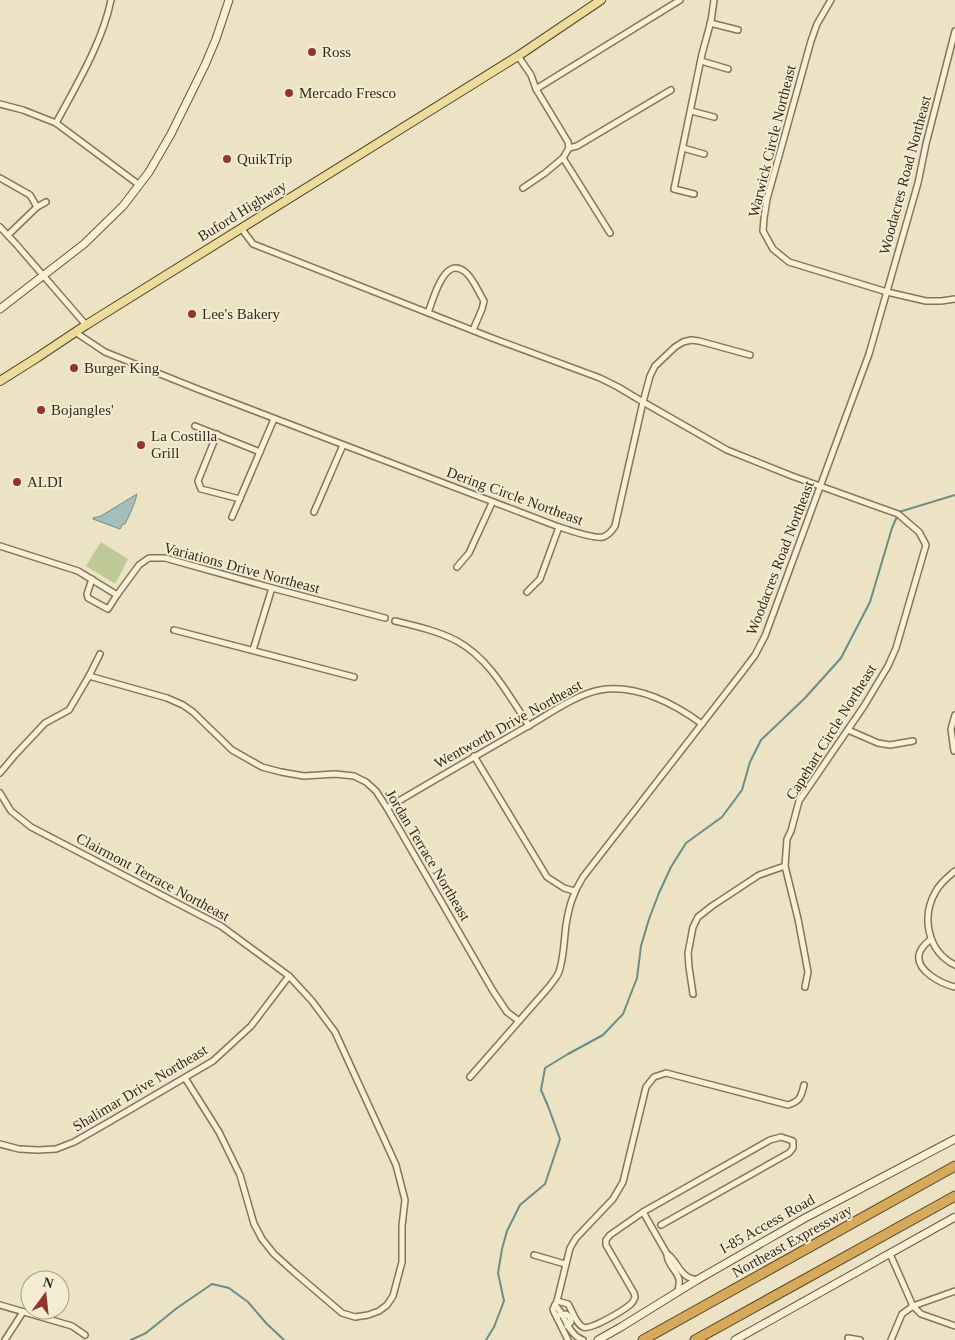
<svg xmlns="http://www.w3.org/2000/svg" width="955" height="1340" font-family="Georgia,serif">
<rect width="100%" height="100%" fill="#ebe3c3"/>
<polygon fill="#bfc997" points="101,542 128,559 115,584 86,566"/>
<path fill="#a5beb9" stroke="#6c8c87" d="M137,494c-2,9 -7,20 -12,30h-2l-3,5 -27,-10v-1l8,-2z"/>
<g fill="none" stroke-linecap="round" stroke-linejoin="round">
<g stroke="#6c8c87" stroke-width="2">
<polyline points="131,1340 146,1333 177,1308 212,1284 229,1288 248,1302 266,1323 284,1340"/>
<polyline points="486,1340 494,1327 504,1301 498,1273 502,1249 507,1231 520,1205 545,1184 560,1139 548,1106 541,1090 545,1068 568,1054 603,1035 623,1014 637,978 641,946 649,919 659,893 671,867 686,843 722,817 742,790 750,762 761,740 805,698 841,658 870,602 892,528 899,512 955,495"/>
</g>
<g stroke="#84745b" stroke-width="8">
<g id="minor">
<polyline points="831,0 817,24 811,41 767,199 764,218 763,231 773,249 789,262 887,292 926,301 941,301 955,299"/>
<polyline points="710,23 738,30"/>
<polyline points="518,56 531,75 536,89 568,142 569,148 563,158 610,233"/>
<polyline points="701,61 728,69"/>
<polyline points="536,89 680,0"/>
<polyline points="0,104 23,110 56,123 138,184"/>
<polyline points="691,111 714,117"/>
<path d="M56,123c20,-37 47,-82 55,-123"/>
<polyline points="569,148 577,146 671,90"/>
<polyline points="683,148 704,154"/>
<polyline points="0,178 30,195 37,207 8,235"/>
<polyline points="523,188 545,173 563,158"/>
<polyline points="694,194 674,189 702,54 711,21 714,0"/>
<polyline points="37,207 46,202"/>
<polyline points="0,227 16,244 86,325"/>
<polyline points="241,228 253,244 492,338 600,378 618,387 643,402 727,450 792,476 898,514 919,532 926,545 896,648 888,666 864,706 799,801 791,831 787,839 785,866 798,919 808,972 805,987"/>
<path d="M428,313c5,-13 16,-57 36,-42 9,6 14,21 20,30l-2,8 -9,21"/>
<path d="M75,332l30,20 95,38 359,137c11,3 33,12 44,10 6,-2 9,-6 12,-11l28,-124 7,-26 5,-10 20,-19 8,-5 8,-2 8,1 51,14"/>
<polyline points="195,426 260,452"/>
<polyline points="217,434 198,481 201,489 240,499"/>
<polyline points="314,512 343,445"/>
<polyline points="232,517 274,419"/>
<polyline points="0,546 78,571 117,595 139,565 149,558 165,558 272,588 385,618"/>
<polyline points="457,567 469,553 492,503"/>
<polyline points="92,579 87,594 88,598 108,609 117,595"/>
<polyline points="527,592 540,579 559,527"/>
<path d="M395,621c21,5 43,10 62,20 33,18 52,55 72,85"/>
<polyline points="174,630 354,677"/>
<polyline points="253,650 272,588"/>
<polyline points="89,676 167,698 183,705 193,712 232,750 262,767 281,772 304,776 335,774 354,776 366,782 376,791 387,808 493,991 507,1012 519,1021"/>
<polyline points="955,715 951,729 954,751 955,751"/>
<polyline points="848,730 878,743 890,745 913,741"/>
<polyline points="474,756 547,877 564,888 574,891"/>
<polyline points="0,773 15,755 45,723 69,710 89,676 100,654"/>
<polyline points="0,793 11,811 31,827 221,926 289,976 312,1001 335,1032 396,1165 405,1200 402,1226 402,1262 393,1296 387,1305 379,1311 368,1315 355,1317 342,1313 294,1272 274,1254 262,1239 254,1224 240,1175 219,1132 185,1078"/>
<path d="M387,808c47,-28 94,-55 141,-82 21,-12 49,-32 72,-36 36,-6 73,13 102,34"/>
<path d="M955,871c-7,6 -14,11 -19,20 -15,25 -9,60 19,74"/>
<path d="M931,939c-5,4 -11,9 -12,16 -3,16 23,29 36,32"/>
<polyline points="693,994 689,967 688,953 693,927 698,917 712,906 759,875 785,866"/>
<path d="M470,1077l78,-89c4,-5 9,-11 11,-16 5,-15 5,-32 7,-47 3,-19 7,-32 17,-48l160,-206 12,-16 10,-19 104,-282 49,-171 8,-39 29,-113"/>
<polyline points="0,1144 19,1149 38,1150 56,1149 74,1142 109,1122 213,1061 251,1026 289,976"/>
<path d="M661,1225l128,-72 4,-5v-7l-12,-4 -11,3 -127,72 24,42c9,5 11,18 21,23 3,2 6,2 9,3"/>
<path d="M667,1254c0,11 9,15 12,25 1,4 -1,9 -1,13"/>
<polyline points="890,1254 913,1306 902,1314 891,1340"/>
<polyline points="534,1255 565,1264"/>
<polyline points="955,1291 913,1306 921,1314 955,1326"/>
<path d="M557,1301l11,3c4,6 8,20 15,23 7,4 41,-17 48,-23 3,-3 3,-4 4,-7l-1,-4 -28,-48v-5l4,-5 33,-23"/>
<polyline points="0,1305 72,1326 85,1335"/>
<path d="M555,1305c11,10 12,29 28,35"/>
<polyline points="559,1315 566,1314 570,1317 571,1322 567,1326"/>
<polyline points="848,1338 860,1340"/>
<polyline points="5,1340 23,1312"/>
<path d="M568,1340l-14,-28 -1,-3 4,-8 13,-53 6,-10 37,-39 10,-17 23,-95 8,-10 12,-4 122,32c13,-4 13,-9 16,-20"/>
</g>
</g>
<g stroke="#66563e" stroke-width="9">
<g id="secondary">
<polyline points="0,309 84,244 123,206 149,172 171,134 205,65 216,39 229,0"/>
<polyline points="598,1340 621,1327 697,1280 805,1218 955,1139"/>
<polyline points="735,1340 955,1217"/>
</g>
</g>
<g stroke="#52422f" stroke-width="10">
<polyline id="primary" points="0,381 38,357 86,325 518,56 601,0"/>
</g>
<g stroke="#52422f" stroke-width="11">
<g id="motorway">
<polyline points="643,1340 955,1166"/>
<polyline points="695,1340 955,1196"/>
</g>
</g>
<use href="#minor" stroke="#f7f0d5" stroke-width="5"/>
<use href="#secondary" stroke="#f7f0d5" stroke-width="7"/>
<use href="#primary" stroke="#eddb9c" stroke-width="8"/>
<use href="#motorway" stroke="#d6aa58" stroke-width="9"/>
</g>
<g fill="#90362e" stroke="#f3ecd2" stroke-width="2">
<circle cx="312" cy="52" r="5"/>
<circle cx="289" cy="93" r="5"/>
<circle cx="227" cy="159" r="5"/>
<circle cx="192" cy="314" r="5"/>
<circle cx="74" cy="368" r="5"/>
<circle cx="41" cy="410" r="5"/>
<circle cx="141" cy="445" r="5"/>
<circle cx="17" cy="482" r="5"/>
</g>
<g text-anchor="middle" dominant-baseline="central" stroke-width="4" stroke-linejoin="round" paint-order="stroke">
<g font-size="15" fill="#352b1e" stroke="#f3ecd2" text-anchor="start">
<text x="322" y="52">Ross</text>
<text x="299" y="93">Mercado Fresco</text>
<text x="237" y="159">QuikTrip</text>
<text x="202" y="314">Lee's Bakery</text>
<text x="84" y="368">Burger King</text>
<text x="51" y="410">Bojangles'</text>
<text x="151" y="436">La Costilla<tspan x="151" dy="17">Grill</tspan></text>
<text x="27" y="482">ALDI</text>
</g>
<g font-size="15" fill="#352b1e" stroke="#f3ecd2">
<text transform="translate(772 141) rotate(-76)">Warwick Circle Northeast</text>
<text transform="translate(905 175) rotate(-75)">Woodacres Road Northeast</text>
<text transform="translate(242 211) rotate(-32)">Buford Highway</text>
<text transform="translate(515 496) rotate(20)">Dering Circle Northeast</text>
<text transform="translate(780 558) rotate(-69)">Woodacres Road Northeast</text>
<text transform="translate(242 568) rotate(15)">Variations Drive Northeast</text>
<text transform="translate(508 724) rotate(-29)">Wentworth Drive Northeast</text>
<text transform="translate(831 732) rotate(-58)">Capehart Circle Northeast</text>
<text transform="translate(428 855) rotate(59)">Jordan Terrace Northeast</text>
<text transform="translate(153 877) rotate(28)">Clairmont Terrace Northeast</text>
<text transform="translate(140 1088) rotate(-31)">Shalimar Drive Northeast</text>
<text transform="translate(767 1224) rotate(-29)">I-85 Access Road</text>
<text transform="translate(792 1241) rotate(-29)">Northeast Expressway</text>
</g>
</g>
<g transform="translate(45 1295) rotate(15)"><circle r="24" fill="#f3ecd2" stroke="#a79f8a"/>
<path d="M0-4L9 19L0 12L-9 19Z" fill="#90362e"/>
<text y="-8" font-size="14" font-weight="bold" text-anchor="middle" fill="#352b1e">N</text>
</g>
</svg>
